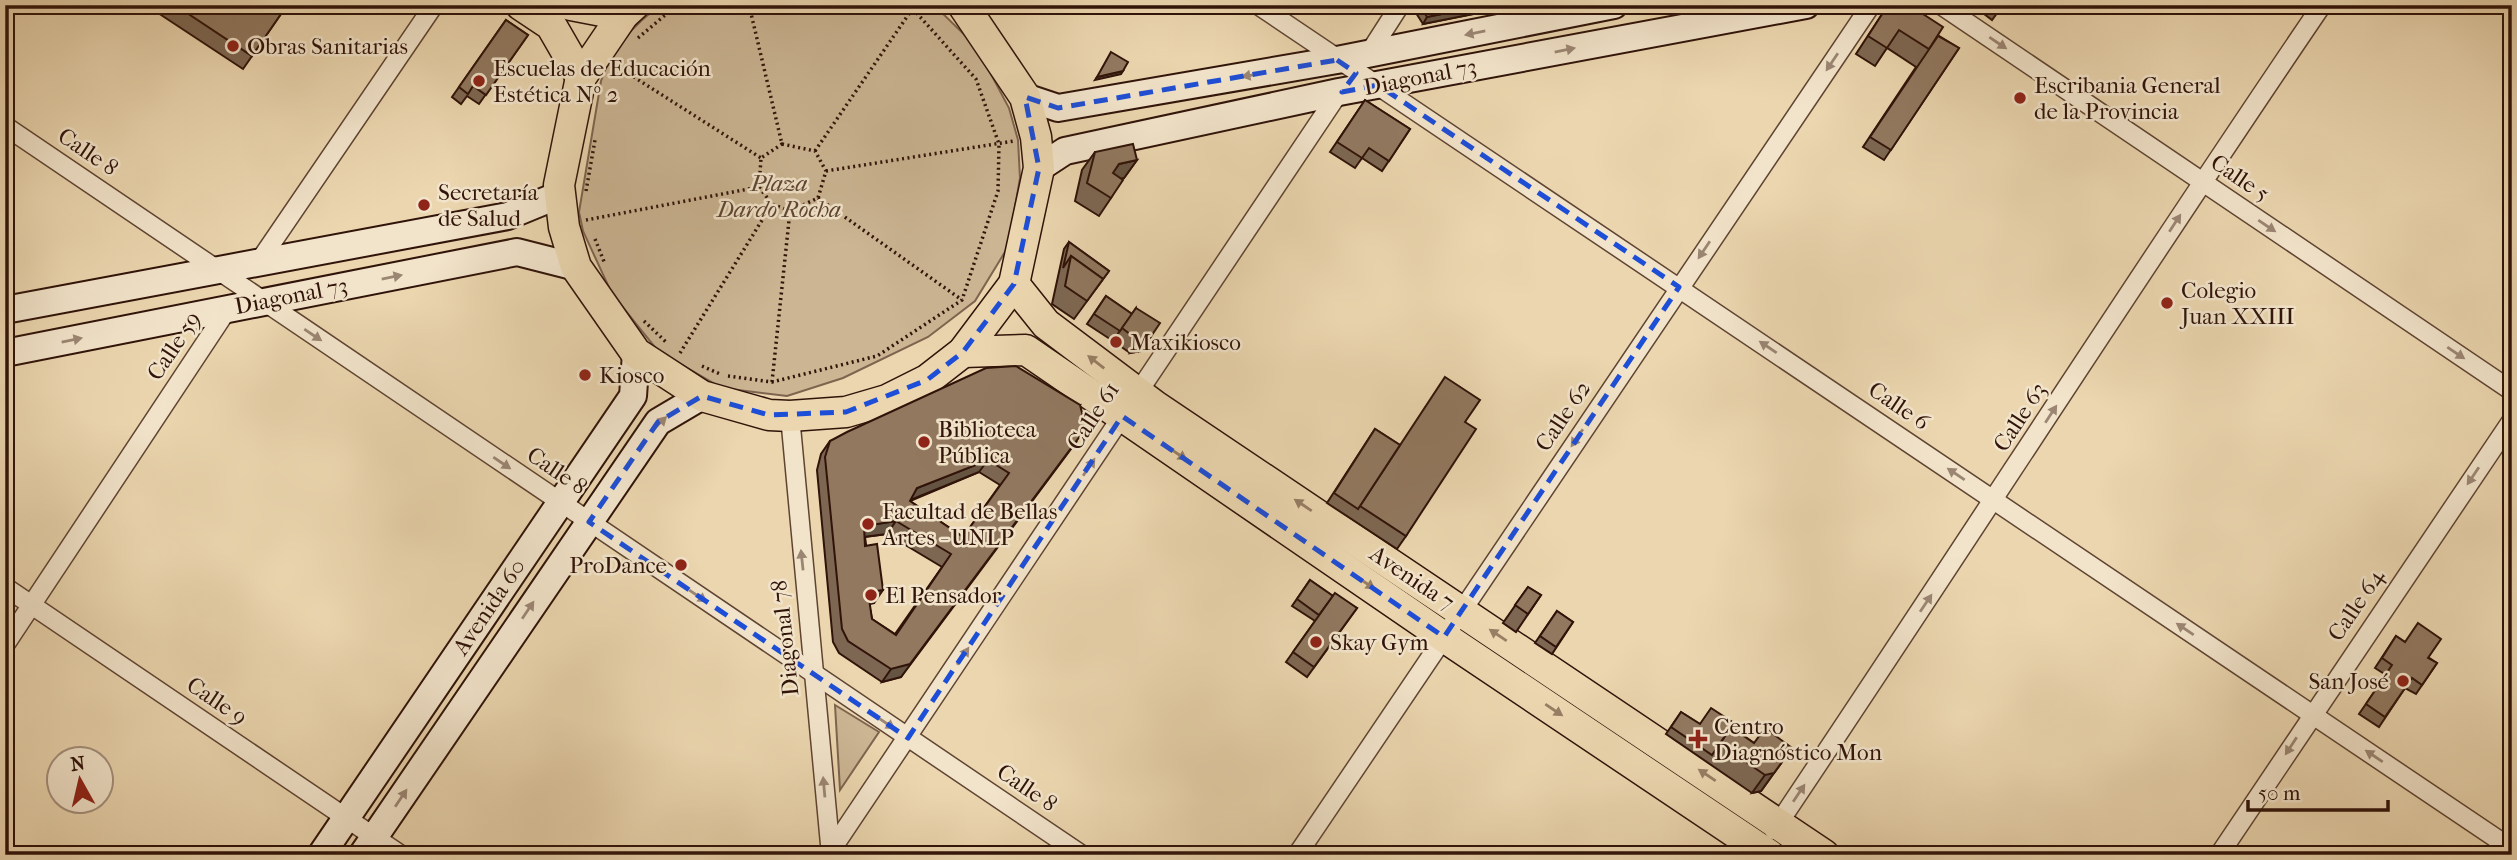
<svg xmlns="http://www.w3.org/2000/svg" width="2517" height="860" font-family="'IM FELL French Canon',serif">
<rect width="100%" height="100%" fill="#ebd6af"/>
<filter id="stains"><feTurbulence type="fractalNoise" baseFrequency=".00286" numOctaves="4"/><feColorMatrix values="0 0 0 0 .2 0 0 0 0 .09 0 0 0 0 .02 0 0 0 .5 -.17"/></filter>
<radialGradient id="worn" r=".72"><stop offset=".6" stop-color="#630" stop-opacity="0"/><stop offset="1" stop-color="#630" stop-opacity=".3"/></radialGradient>
<g fill="#cbb593" stroke="#7e644e" stroke-width="2">
<path d="M661,5h273l42,41 33,62 9,32 2,38 -12,69 -33,54 -47,36 -85,41 -56,18 -65,-8 -64,-37 -46,-57 -29,-63 -4,-19 22,-131c10,-31 34,-58 60,-76z"/>
<polygon points="835,705 879,732 840,790"/>
</g>
<g fill="none" stroke-linecap="round" stroke-linejoin="round">
<g stroke="#5f4432" stroke-width="21">
<g id="street">
<polyline points="1258,5 2512,849"/>
<polyline points="1941,5 2512,391"/>
<polyline points="5,7 7,5"/>
<polyline points="1366,58 1400,5"/>
<polyline points="5,126 1082,855"/>
<polyline points="256,266 434,5"/>
<polyline points="790,416 831,855"/>
<polyline points="5,587 401,855"/>
<polyline points="5,645 229,307"/>
<path d="M1774,830c184,-274 362,-552 548,-825"/>
<polyline points="828,855 1342,88"/>
<polyline points="1297,855 1871,5"/>
<polyline points="2219,855 2512,420"/>
</g>
</g>
<g stroke="#301309" stroke-width="30">
<g id="secondary">
<polyline points="1025,97 1058,108 1337,60 1614,5"/>
<polyline points="1039,168 1065,151 1339,92 1806,5"/>
<polyline points="5,310 508,216 559,195"/>
<polyline points="5,353 517,252 576,267"/>
<polyline points="321,855 633,396 636,353"/>
<polyline points="362,855 658,422 702,396"/>
</g>
</g>
<g stroke="#301309" stroke-width="33">
<g id="primary">
<polyline points="521,5 551,25 581,77"/>
<polyline points="571,5 623,15"/>
<polyline points="634,5 623,15 581,77 559,185 564,227 576,267 636,353 702,396 769,415 790,416 846,412 887,400 927,380 963,352 1014,284 1039,168 1036,137 1025,97 963,5"/>
<polyline points="1014,284 1046,324 1155,406 1824,855"/>
<polyline points="963,352 1026,350 1444,637 1769,855"/>
</g>
</g>
<g stroke="#301309" stroke-width="3.5" stroke-dasharray="2 3.5" stroke-linecap="butt">
<polyline points="749,5 782,144"/>
<polyline points="638,38 677,5"/>
<polyline points="615,65 761,158"/>
<polygon points="782,144 815,151 826,171 818,198 790,211 772,204 759,187 761,158"/>
<polyline points="815,151 915,5"/>
<polyline points="826,171 1014,141"/>
<polyline points="586,191 595,140"/>
<polyline points="818,198 962,300"/>
<polyline points="586,220 759,187"/>
<polyline points="595,239 605,264"/>
<polyline points="644,321 667,343"/>
<polyline points="680,353 772,204"/>
<polyline points="702,366 720,374"/>
<polyline points="728,376 772,382 877,356 962,300 998,191 999,144 976,79 913,9 904,5"/>
<polyline points="772,382 790,211"/>
</g>
<use href="#street" stroke="#f2e4cb" stroke-width="18"/>
<use href="#secondary" stroke="#f2e4cb" stroke-width="26"/>
<use href="#primary" stroke="#ebd6af" stroke-width="30"/>
</g>
<g fill="#7d6752" stroke="#301309" stroke-width="2" fill-rule="evenodd">
<polygon points="146,5 274,5 283,11 243,69"/>
<polygon points="1421,5 1514,5 1514,6 1423,24 1416,13"/>
<polygon points="1888,5 1959,48 1884,160 1863,147 1916,67 1887,48 1875,66 1856,54"/>
<polygon points="1975,5 2003,5 1992,20 1975,7"/>
<polygon points="506,20 528,35 479,104 467,96 461,104 452,97"/>
<polygon points="1365,100 1410,129 1382,171 1362,158 1355,168 1330,152"/>
<polygon points="1095,152 1137,160 1124,178 1121,179 1111,198 1099,216 1075,201 1082,170"/>
<polygon points="1069,242 1109,271 1074,319 1052,304 1064,249"/>
<polygon points="1106,296 1132,314 1113,341 1087,324"/>
<polygon points="1136,308 1141,351 1130,353 1113,341"/>
<path d="M1080,405l-179,272 -19,5 -43,-29 -6,-11 -16,-172 4,-16 9,-13zM979,472l21,13 -37,52 -53,-36zM887,534l55,33 -47,67 -23,-15 -3,-15 5,-1 -9,-66z"/>
<polygon points="1465,422 1406,536 1397,549 1327,503 1375,429 1400,445"/>
<polygon points="1310,580 1333,596 1357,608 1307,677 1286,662 1315,621 1292,606"/>
<polygon points="1528,587 1541,595 1516,632 1503,623"/>
<polygon points="1557,611 1573,622 1552,654 1535,643"/>
<polygon points="2396,636 2437,663 2416,694 2405,688 2379,727 2359,714 2386,675 2375,668"/>
<polygon points="1681,712 1700,724 1731,727 1754,743 1792,748 1761,791 1752,793 1666,734"/>
</g>
<g fill="#665442" stroke="#301309" stroke-width="2">
<polygon points="1487,5 1514,5 1514,6 1423,24 1427,17"/>
<polygon points="1123,71 1121,74 1095,80 1097,77"/>
<polygon points="1137,160 1124,178 1106,182 1119,164"/>
<polygon points="1150,338 1141,351 1130,353 1139,341"/>
<polygon points="1077,441 901,677 882,682 891,669"/>
<polygon points="988,460 979,472 908,501 917,488"/>
<polygon points="896,521 887,534 855,538 864,526"/>
<polygon points="883,590 874,603 859,605 868,592"/>
<polygon points="1792,748 1761,791 1752,793 1765,775"/>
</g>
<g fill="#91785f" stroke="#301309" stroke-width="2" fill-rule="evenodd">
<polygon points="175,5 274,5 283,11 252,56"/>
<polygon points="1422,5 1487,5 1427,17 1421,7"/>
<polygon points="1888,5 1909,5 1943,27 1929,49 1899,30 1887,48 1868,36"/>
<polygon points="1986,5 2003,5 1996,13"/>
<polygon points="506,20 528,35 486,95 473,86 468,94 459,87"/>
<polygon points="1938,36 1959,48 1891,150 1870,137"/>
<polygon points="1111,52 1128,62 1123,71 1097,77"/>
<polygon points="1365,100 1410,129 1389,161 1369,148 1362,158 1337,142"/>
<polygon points="1133,144 1137,160 1119,164 1113,173 1123,180 1111,198 1087,183 1095,152"/>
<polygon points="1069,242 1109,271 1095,290 1103,279 1071,256 1063,268"/>
<polygon points="1071,256 1103,279 1087,301 1065,286"/>
<polygon points="1106,296 1132,314 1120,331 1094,314"/>
<polygon points="1136,308 1160,323 1150,338 1139,341 1122,328"/>
<path d="M1016,366l64,39 6,23 -176,236 -19,5 -43,-28 -6,-12 -17,-172 5,-16 17,-9 139,-64zM988,460l21,13 -46,64 -53,-36 7,-13zM896,521l55,33 -55,81 -24,-16 -4,-27 15,-2 -6,-46 -12,2 -1,-20z"/>
<polygon points="1445,377 1480,400 1465,422 1476,429 1406,536 1360,506"/>
<polygon points="1375,429 1400,445 1358,509 1334,493"/>
<polygon points="1310,580 1333,596 1319,615 1297,599"/>
<polygon points="1528,587 1541,595 1528,614 1515,605"/>
<polygon points="1335,593 1357,608 1314,667 1293,652"/>
<polygon points="1557,611 1573,622 1556,647 1540,636"/>
<polygon points="2418,623 2441,639 2428,658 2437,663 2422,685 2412,678 2385,717 2366,704 2392,665 2382,658 2396,636 2405,642"/>
<polygon points="1711,708 1734,723 1712,755 1671,727 1681,712 1700,724"/>
<polygon points="1731,727 1754,743 1765,728 1792,748 1774,773 1765,775 1720,744"/>
</g>
<defs><path id="oneway-solid" d="M-6-.8H1V-3.2L6.5 0L1 3.2V.8H-6Z" transform="scale(1.75)"/></defs>
<g fill="#9b8674">
<use href="#oneway-solid" transform="translate(1475 33) rotate(169)"/>
<use href="#oneway-solid" transform="translate(1998 43) rotate(34)"/>
<use href="#oneway-solid" transform="translate(1565 50) rotate(-11)"/>
<use href="#oneway-solid" transform="translate(1832 62) rotate(124)"/>
<use href="#oneway-solid" transform="translate(1252 75) rotate(170)"/>
<use href="#oneway-solid" transform="translate(2175 223) rotate(-57)"/>
<use href="#oneway-solid" transform="translate(2267 226) rotate(34)"/>
<use href="#oneway-solid" transform="translate(1704 250) rotate(124)"/>
<use href="#oneway-solid" transform="translate(392 277) rotate(-11)"/>
<use href="#oneway-solid" transform="translate(313 335) rotate(34)"/>
<use href="#oneway-solid" transform="translate(72 340) rotate(-11)"/>
<use href="#oneway-solid" transform="translate(1768 347) rotate(-146)"/>
<use href="#oneway-solid" transform="translate(2456 353) rotate(34)"/>
<use href="#oneway-solid" transform="translate(2051 414) rotate(-57)"/>
<use href="#oneway-solid" transform="translate(659 424) rotate(-44)"/>
<use href="#oneway-solid" transform="translate(1577 438) rotate(124)"/>
<use href="#oneway-solid" transform="translate(502 463) rotate(34)"/>
<use href="#oneway-solid" transform="translate(1089 467) rotate(-56)"/>
<use href="#oneway-solid" transform="translate(1956 474) rotate(-146)"/>
<use href="#oneway-solid" transform="translate(2473 476) rotate(124)"/>
<use href="#oneway-solid" transform="translate(802 560) rotate(-96)"/>
<use href="#oneway-solid" transform="translate(698 596) rotate(34)"/>
<use href="#oneway-solid" transform="translate(1926 603) rotate(-56)"/>
<use href="#oneway-solid" transform="translate(528 610) rotate(-56)"/>
<use href="#oneway-solid" transform="translate(2185 629) rotate(-146)"/>
<use href="#oneway-solid" transform="translate(963 656) rotate(-56)"/>
<use href="#oneway-solid" transform="translate(886 723) rotate(34)"/>
<use href="#oneway-solid" transform="translate(2291 746) rotate(123)"/>
<use href="#oneway-solid" transform="translate(2374 756) rotate(-146)"/>
<use href="#oneway-solid" transform="translate(824 787) rotate(-95)"/>
<use href="#oneway-solid" transform="translate(1799 793) rotate(-56)"/>
<use href="#oneway-solid" transform="translate(401 798) rotate(-56)"/>
</g>
<g fill="#977e64">
<use href="#oneway-solid" transform="translate(1096 362) rotate(-142)"/>
<use href="#oneway-solid" transform="translate(1178 454) rotate(34)"/>
<use href="#oneway-solid" transform="translate(1303 505) rotate(-146)"/>
<use href="#oneway-solid" transform="translate(1366 583) rotate(34)"/>
<use href="#oneway-solid" transform="translate(1498 635) rotate(-146)"/>
<use href="#oneway-solid" transform="translate(1554 710) rotate(34)"/>
<use href="#oneway-solid" transform="translate(1707 775) rotate(-146)"/>
</g>
<path fill="none" stroke="#1d4ed8" stroke-width="5" stroke-dasharray="14 9" stroke-linejoin="round" d="M1337,60l19,13 -14,19 36,-7 301,202 -235,350 -322,-221 -214,322 -319,-216 69,-100 44,-26 67,19 77,-3 81,-32 36,-28 51,-68 25,-116 -14,-71 33,11z"/>
<g fill="#8f2418" stroke="#f2e4cb" stroke-width="2.5">
<circle cx="233" cy="46" r="7"/>
<circle cx="479" cy="81" r="7"/>
<circle cx="2020" cy="98" r="7"/>
<circle cx="424" cy="205" r="7"/>
<circle cx="2167" cy="303" r="7"/>
<circle cx="1116" cy="342" r="7"/>
<circle cx="585" cy="375" r="7"/>
<circle cx="924" cy="442" r="7"/>
<circle cx="868" cy="524" r="7"/>
<circle cx="681" cy="565" r="7"/>
<circle cx="871" cy="595" r="7"/>
<circle cx="1316" cy="642" r="7"/>
<circle cx="2403" cy="681" r="7"/>
<path d="M1694.5 728.5h7v7h7v7h-7v7h-7v-7h-7v-7h7z"/>
</g>
<g text-anchor="middle" dominant-baseline="central" stroke-width="5" stroke-linejoin="round" paint-order="stroke">
<g font-size="23" fill="#301309" stroke="#f2e4cb" text-anchor="start">
<text x="247" y="46">Obras Sanitarias</text>
<text x="493" y="68">Escuelas de Educación<tspan x="493" dy="26">Estética Nº 2</tspan></text>
<text x="2034" y="85">Escribania General<tspan x="2034" dy="26">de la Provincia</tspan></text>
<text x="438" y="192">Secretaría<tspan x="438" dy="26">de Salud</tspan></text>
<text x="2181" y="290">Colegio<tspan x="2181" dy="26">Juan XXIII</tspan></text>
<text x="1130" y="342">Maxikiosco</text>
<text x="599" y="375">Kiosco</text>
<text x="938" y="429">Biblioteca<tspan x="938" dy="26">Pública</tspan></text>
<text x="882" y="511">Facultad de Bellas<tspan x="882" dy="26">Artes - UNLP</tspan></text>
<text x="667" y="565" text-anchor="end">ProDance</text>
<text x="885" y="595">El Pensador</text>
<text x="1330" y="642">Skay Gym</text>
<text x="2389" y="681" text-anchor="end">San José</text>
<text x="1714" y="726">Centro<tspan x="1714" dy="26">Diagnóstico Mon</tspan></text>
</g>
<g font-size="23" fill="#301309" stroke="#f2e4cb">
<text transform="translate(1420 77) rotate(-11)">Diagonal 73</text>
<text transform="translate(88 152) rotate(34)">Calle 8</text>
<text transform="translate(2240 178) rotate(34)">Calle 5</text>
<text transform="translate(291 296) rotate(-11)">Diagonal 73</text>
<text transform="translate(174 346) rotate(-56)">Calle 59</text>
<text transform="translate(1899 406) rotate(34)">Calle 6</text>
<text transform="translate(1093 416) rotate(-57)">Calle 61</text>
<text transform="translate(1563 416) rotate(-56)">Calle 62</text>
<text transform="translate(2020 417) rotate(-57)">Calle 63</text>
<text transform="translate(557 471) rotate(34)">Calle 8</text>
<text transform="translate(1412 578) rotate(34)">Avenida 7</text>
<text transform="translate(2356 605) rotate(-56)">Calle 64</text>
<text transform="translate(489 607) rotate(-56)">Avenida 60</text>
<text transform="translate(785 638) rotate(-96)">Diagonal 78</text>
<text transform="translate(217 701) rotate(34)">Calle 9</text>
<text transform="translate(1027 788) rotate(34)">Calle 8</text>
</g>
<g font-size="23" font-style="italic" fill="#5e4432" stroke="#f2e4cb">
<text x="779" y="183">Plaza<tspan x="779" dy="26">Dardo Rocha</tspan></text>
</g>
</g>
<rect width="2517" height="860" fill="none" stroke="#ebd6af" stroke-width="28"/>
<rect x="7" y="7" width="2503" height="846" fill="none" stroke="#301309" stroke-width="3.5"/>
<rect x="14" y="14" width="2489" height="832" fill="none" stroke="#301309" stroke-width="2"/>
<g transform="translate(80 780) rotate(352)"><circle r="33" fill="#f2e4cb" stroke="#a4907d" stroke-width="2"/>
<path d="M0-5L12 26L0 18L-12 26Z" fill="#8f2418"/>
<text y="-10" font-size="19" font-weight="bold" text-anchor="middle" fill="#301309">N</text>
</g>
<path d="M2248 800v10h140v-10" fill="none" stroke="#301309" stroke-width="3.5"/>
<text x="2258" y="800" font-size="21" fill="#301309" stroke="#f2e4cb" stroke-width="5" paint-order="stroke">50 m</text>
<rect width="100%" height="100%" filter="url(#stains)"/>
<rect width="100%" height="100%" fill="url(#worn)"/>
</svg>
